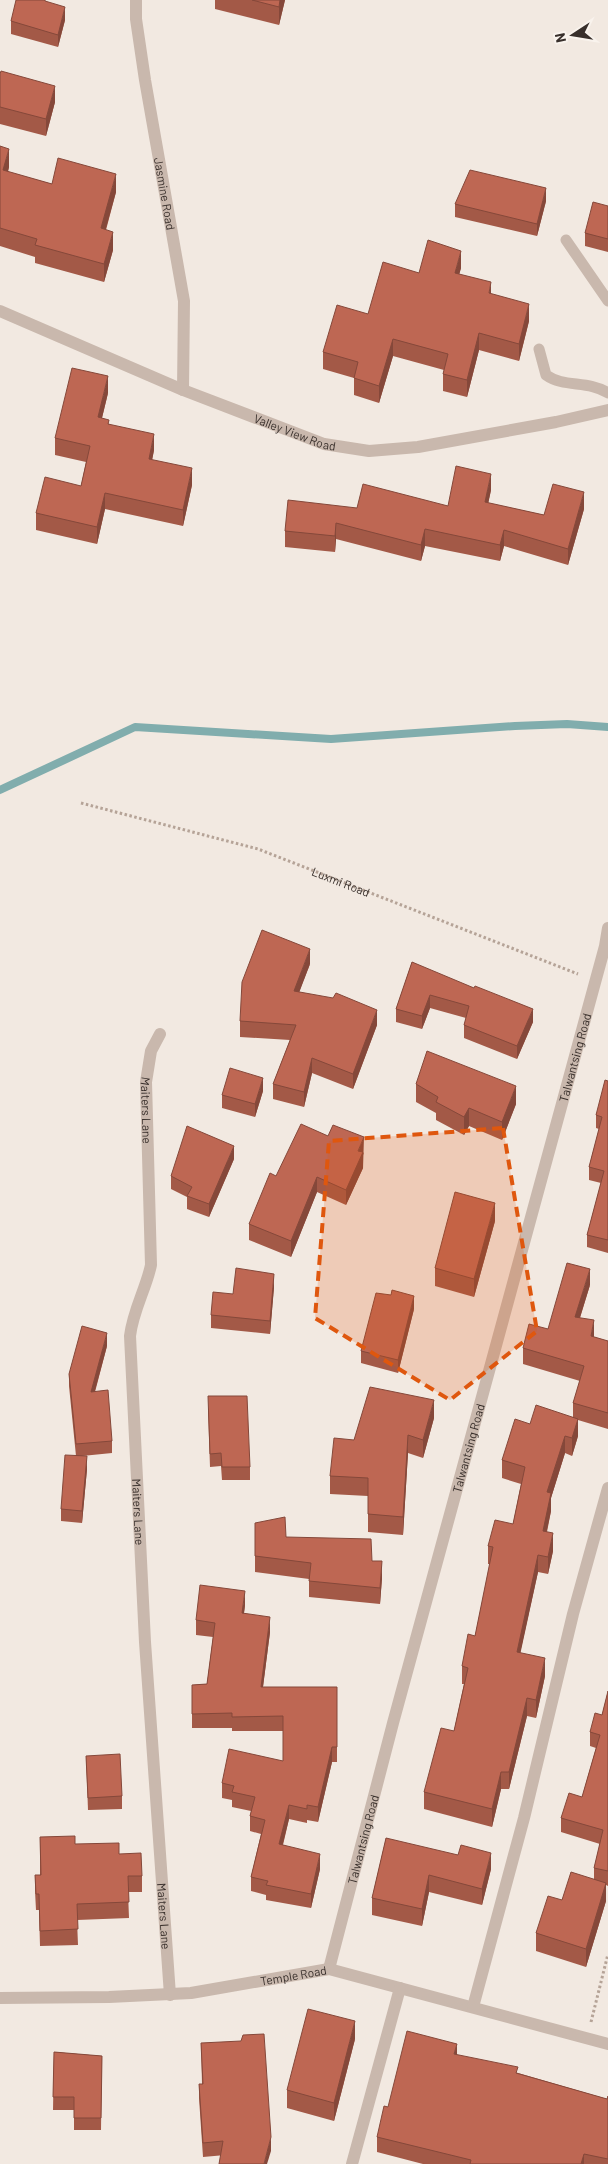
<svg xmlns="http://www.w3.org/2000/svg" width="608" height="2164" font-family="Barlow,sans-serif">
<rect width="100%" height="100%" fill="#f2e9e1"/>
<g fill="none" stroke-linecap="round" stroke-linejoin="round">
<polyline stroke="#81adad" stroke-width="8" points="0,790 135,727 331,739 515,726 567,724 608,727"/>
<g stroke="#b5a397" stroke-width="3" stroke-dasharray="2.5 2.5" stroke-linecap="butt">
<path id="s1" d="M81,803l177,46 320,125"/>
<polyline points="591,2022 608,1954"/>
</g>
<g stroke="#c9b8ad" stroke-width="11">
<polyline points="566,240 608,301"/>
<path d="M539,349l7,26c18,13 42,5 62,18"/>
</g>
<g stroke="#c9b8ad" stroke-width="12">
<path id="s2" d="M136,0v19l9,61 39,221 -1,89"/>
<path id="s3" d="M0,311l183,79 141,54 45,7 49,-4 138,-25 52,-12"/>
<path id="s4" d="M160,1034l-9,17 -5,31 5,183c-5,24 -18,45 -21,71l15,306 25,353"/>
<path id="s5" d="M329,1969l64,-246 212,-777 3,-18"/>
<path id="s6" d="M0,1998l109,-1 82,-4 138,-24 279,75"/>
<polyline points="473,2007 524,1818 573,1614 608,1488"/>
<polyline points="352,2164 400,1988"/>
</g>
</g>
<g fill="#a35947">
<polygon points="215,0 285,0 279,25 215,9"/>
<polygon points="65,20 58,47 11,34 11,21"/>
<polygon points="0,74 55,102 46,136 0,124"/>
<polygon points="0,146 9,167 8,172 52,184 116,192 106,230 113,250 104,282 35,263 35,257 0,246"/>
<polygon points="546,201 537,236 455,217 455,204"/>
<polygon points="608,206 608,252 585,246 585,233"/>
<polygon points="461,268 459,274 491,294 529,321 519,361 479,350 467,397 443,391 443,374 444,370 393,356 379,403 354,395 354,378 323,369 323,352 419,273"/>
<polygon points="108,393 102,418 109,424 154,450 152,460 192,485 183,526 105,509 97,544 36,530 36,513 81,486 86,462 55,455 55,438"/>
<polygon points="491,490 488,503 544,515 584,509 568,565 504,546 500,561 425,546 421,561 336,539 335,552 285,547 285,531 357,508 448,506"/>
<polygon points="412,962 533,1022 517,1059 464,1038 464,1025 466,1018 430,1008 422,1029 396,1022 396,1009"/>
<polygon points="310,964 299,992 377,1025 353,1089 312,1073 304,1107 273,1099 273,1084 290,1040 240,1037 240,1021"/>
<polygon points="608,1081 608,1253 587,1247 587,1235 601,1183 589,1180 589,1167 599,1129 596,1128 596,1115"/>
<polygon points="416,1084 516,1104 502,1140 469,1126 464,1135 436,1120 436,1113 416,1102"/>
<polygon points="263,1091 255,1117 222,1108 222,1095"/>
<polygon points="364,1153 363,1155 363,1168 346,1205 317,1192 291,1257 249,1240 249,1224 276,1176"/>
<polygon points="234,1159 209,1217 187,1209 187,1197 171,1189 171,1176"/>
<polygon points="495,1221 474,1297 435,1286 435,1268"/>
<polygon points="590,1285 580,1318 594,1336 594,1337 608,1341 608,1429 578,1420 578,1436 572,1456 565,1453 551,1498 551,1511 547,1532 553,1551 548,1574 538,1572 520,1653 545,1676 536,1718 527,1716 509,1789 501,1789 492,1827 424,1809 424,1792 454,1731 464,1684 462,1684 462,1666 475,1636 490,1564 488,1564 488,1546 513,1524 521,1484 502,1478 502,1460 530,1424 573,1417 573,1403 580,1381 523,1364 523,1348 548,1329"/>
<polygon points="274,1287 270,1334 211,1328 211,1315"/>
<polygon points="414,1309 398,1373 361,1363 361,1351"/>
<polygon points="107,1346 95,1392 112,1441 112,1453 82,1456 87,1469 82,1523 61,1521 61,1509 76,1456 69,1386 69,1374"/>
<polygon points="208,1408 250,1467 250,1480 222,1480 221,1466 210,1467"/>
<polygon points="434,1418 423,1458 408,1453 403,1535 368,1532 368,1496 330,1494 330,1476 354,1440"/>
<polygon points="255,1523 286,1537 372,1561 382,1578 380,1604 309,1597 309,1579 255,1572"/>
<polygon points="245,1605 244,1613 270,1632 263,1687 337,1687 337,1762 332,1762 318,1822 307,1820 307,1823 289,1819 283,1845 320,1869 311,1908 266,1900 266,1895 251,1891 251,1877 261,1834 250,1831 250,1816 251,1811 232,1807 232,1800 222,1798 222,1783 283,1761 283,1731 232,1731 232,1728 192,1728 192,1685 207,1684 213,1637 196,1635 196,1620"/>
<polygon points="608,1691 608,1886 606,1885 606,1901 586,1967 536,1951 536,1933 562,1900 594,1879 594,1868 600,1844 561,1832 561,1818 582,1797 596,1748 590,1746 590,1732 602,1715"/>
<polygon points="86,1756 122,1796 122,1809 88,1810"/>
<polygon points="40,1837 119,1854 142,1876 142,1892 128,1892 129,1918 77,1920 78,1945 40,1946 39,1910 36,1910 35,1891 35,1875 40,1875"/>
<polygon points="386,1838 491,1869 482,1905 429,1892 422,1926 372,1915 372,1898"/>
<polygon points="355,2039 334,2121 287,2108 287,2090"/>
<polygon points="201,2043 271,2151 203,2157 199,2098 199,2084 202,2084"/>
<polygon points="54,2052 102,2056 101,2130 74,2130 74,2110 53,2110"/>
<polygon points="457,2055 518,2073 607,2099 608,2096 608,2164 423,2164 377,2152 377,2137"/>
</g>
<g fill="#85483a">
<polygon points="280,0 285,0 279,25 279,7"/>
<polygon points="65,7 65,20 58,47 58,35"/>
<polygon points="55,86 55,102 46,136 46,119"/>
<polygon points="9,149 9,167 3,188 3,170"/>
<polygon points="116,174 116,192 101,246 101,228"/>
<polygon points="546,188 546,201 537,236 537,224"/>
<polygon points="113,232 113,250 104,282 104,264"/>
<polygon points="461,251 461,268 455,290 455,273"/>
<polygon points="491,282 491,299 489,293"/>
<polygon points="529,304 529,321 519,361 519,344"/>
<polygon points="479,333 479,350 467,397 467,380"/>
<polygon points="393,339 393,356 379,403 379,386"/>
<polygon points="108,376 108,393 98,434 98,417"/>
<polygon points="154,434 154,450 149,476 149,459"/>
<polygon points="192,468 192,485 183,526 183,510"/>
<polygon points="491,474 491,490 485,519 485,502"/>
<polygon points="584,492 584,509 568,565 568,549"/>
<polygon points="105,493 105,509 97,544 97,527"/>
<polygon points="336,523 336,539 335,552 335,536"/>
<polygon points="425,529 425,546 421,561 421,545"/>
<polygon points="504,530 504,546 500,561 500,545"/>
<polygon points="310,949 310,964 294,1006 294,991"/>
<polygon points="430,995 430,1008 422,1029 422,1016"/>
<polygon points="533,1009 533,1022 517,1059 517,1046"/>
<polygon points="377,1010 377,1025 353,1089 353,1074"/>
<polygon points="312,1058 312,1073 304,1107 304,1092"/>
<polygon points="263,1078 263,1091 255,1117 255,1104"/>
<polygon points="516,1086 516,1104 502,1140 502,1122"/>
<polygon points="469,1108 469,1126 464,1135 464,1117"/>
<polygon points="364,1137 363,1168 346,1205 346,1190 358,1151"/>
<polygon points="234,1146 234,1159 209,1217 209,1204"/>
<polygon points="317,1177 317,1192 291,1257 291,1241"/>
<polygon points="495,1203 495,1221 474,1297 474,1279"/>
<polygon points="590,1269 590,1285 575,1333 575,1317"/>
<polygon points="274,1274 274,1287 270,1334 270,1321"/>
<polygon points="414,1296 414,1309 398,1373 398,1360"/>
<polygon points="594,1320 594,1336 591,1352 591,1336"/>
<polygon points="107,1333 107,1346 91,1405 91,1392"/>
<polygon points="434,1400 434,1418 423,1458 423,1440"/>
<polygon points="578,1419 578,1436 572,1456 572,1438"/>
<polygon points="408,1435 408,1453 403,1535 403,1517"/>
<polygon points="565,1436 565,1453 551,1498 551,1511 543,1548 543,1531 547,1492"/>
<polygon points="87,1456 87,1469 82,1523 82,1511"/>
<polygon points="553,1533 553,1551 548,1574 548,1557"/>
<polygon points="538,1555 538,1572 517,1669 517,1652"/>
<polygon points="382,1561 382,1578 380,1604 380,1588"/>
<polygon points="245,1591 245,1605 242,1628 242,1613"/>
<polygon points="270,1617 270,1632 261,1702 261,1687"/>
<polygon points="545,1658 545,1676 536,1718 536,1700"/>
<polygon points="527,1698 527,1716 509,1789 509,1772"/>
<polygon points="332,1747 332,1762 318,1822 318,1807"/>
<polygon points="501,1772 501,1789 492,1827 492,1809"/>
<polygon points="289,1805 289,1819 279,1859 279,1844"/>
<polygon points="491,1853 491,1869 482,1905 482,1889"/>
<polygon points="320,1854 320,1869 311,1908 311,1894"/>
<polygon points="429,1875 429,1892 422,1926 422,1909"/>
<polygon points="606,1883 606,1901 586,1967 586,1949"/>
<polygon points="355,2021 355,2039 334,2121 334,2103"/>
<polygon points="457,2044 457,2060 454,2054"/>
<polygon points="271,2137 271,2151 267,2164 264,2164"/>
<polygon points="584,2154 584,2164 581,2164"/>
</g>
<g fill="#be6753" stroke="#85483a">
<polygon points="16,0 45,0 45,1 65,7 58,35 11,21"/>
<polygon points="252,0 280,0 279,7"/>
<polygon points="1,71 55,86 46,119 0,107 0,74"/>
<polygon points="0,146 9,149 3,170 52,184 58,158 116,174 101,228 113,232 104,264 35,245 37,239 0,228"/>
<polygon points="470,170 546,188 537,224 455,204"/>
<polygon points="593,202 608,206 608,239 585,233"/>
<polygon points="428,240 461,251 455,273 491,282 489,293 529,304 519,344 479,333 467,380 443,374 448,354 393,339 379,386 354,378 358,362 323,352 337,305 368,314 383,262 419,273"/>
<polygon points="72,368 108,376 98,417 109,420 108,424 154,434 149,459 192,468 183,510 105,493 97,527 36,513 45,477 81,486 90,446 55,438"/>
<polygon points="456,466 491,474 485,502 544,515 553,484 584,492 568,549 504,530 500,545 425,529 421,545 336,523 335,536 285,531 288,500 357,508 363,484 448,506"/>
<polygon points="262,930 310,949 294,991 333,998 336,993 377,1010 353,1074 312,1058 304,1092 273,1084 296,1025 240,1021 242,982"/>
<polygon points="412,962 474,988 475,986 533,1009 517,1046 464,1025 469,1006 430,995 422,1016 396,1009"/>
<polygon points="427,1051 516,1086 502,1122 469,1108 464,1117 436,1102 438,1097 416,1084"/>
<polygon points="230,1068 263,1078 255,1104 222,1095"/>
<polygon points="605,1080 608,1081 608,1240 587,1235 604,1171 589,1167 602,1117 596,1115"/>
<polygon points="301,1124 328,1136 333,1125 364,1137 358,1151 363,1152 346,1190 317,1177 291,1241 249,1224 270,1173 276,1176"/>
<polygon points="187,1126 234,1146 209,1204 187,1196 192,1187 171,1176"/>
<polygon points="455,1192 495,1203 474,1279 435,1268"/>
<polygon points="567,1263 590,1269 575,1317 594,1320 591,1336 608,1341 608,1413 573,1403 584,1366 523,1348 529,1324 548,1329"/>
<polygon points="236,1268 274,1274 270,1321 211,1315 213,1292 233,1294"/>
<polygon points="392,1290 414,1296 398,1360 361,1351 376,1293 391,1295"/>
<polygon points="82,1326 107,1333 91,1392 108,1390 112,1441 76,1444 69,1374"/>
<polygon points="370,1387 434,1400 423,1440 408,1435 403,1517 368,1514 368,1478 330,1476 334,1438 354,1440"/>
<polygon points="208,1396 247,1396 250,1467 222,1467 221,1453 210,1454"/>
<polygon points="536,1405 578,1419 572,1438 565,1436 547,1492 551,1493 543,1531 553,1533 548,1557 538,1555 517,1652 545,1658 536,1700 527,1698 509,1772 501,1772 492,1809 424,1792 441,1728 454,1731 468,1668 462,1666 468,1634 475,1636 493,1547 488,1546 495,1520 513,1524 525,1467 502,1460 515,1419 530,1424"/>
<polygon points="65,1455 87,1456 82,1511 61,1509"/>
<polygon points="285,1517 286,1537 371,1539 372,1561 382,1561 380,1588 309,1581 311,1563 255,1556 255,1523"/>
<polygon points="200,1585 245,1591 242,1613 270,1617 261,1687 337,1687 337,1747 332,1747 318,1807 307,1805 307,1809 289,1805 279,1844 320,1854 311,1894 266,1885 268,1881 251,1877 265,1820 250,1816 255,1797 232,1792 234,1786 222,1783 229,1749 283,1761 283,1716 232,1717 232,1713 192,1714 192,1685 207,1684 215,1623 196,1620"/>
<polygon points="608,1691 608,1871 594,1868 603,1830 561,1818 569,1793 582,1797 600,1735 590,1732 595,1713 602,1715"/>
<polygon points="120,1754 122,1796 88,1798 86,1756"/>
<polygon points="75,1836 75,1844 119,1843 119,1854 141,1853 142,1876 128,1876 129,1902 77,1904 78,1929 40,1931 39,1894 36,1894 35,1875 41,1875 40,1837"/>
<polygon points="386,1838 458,1855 461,1845 491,1853 482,1889 429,1875 422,1909 372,1898"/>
<polygon points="571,1872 606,1883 586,1949 536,1933 548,1896 562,1900"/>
<polygon points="308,2009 355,2021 334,2103 287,2090"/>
<polygon points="407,2031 457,2044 454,2054 518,2067 516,2073 607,2099 608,2096 608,2159 584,2154 581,2164 470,2164 471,2160 377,2137 384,2106 388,2107"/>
<polygon points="264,2034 271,2137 264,2164 219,2164 223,2141 203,2143 199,2084 203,2084 201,2043 241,2041 243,2035"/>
<polygon points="54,2052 102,2056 101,2118 74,2118 74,2097 53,2097"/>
</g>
<path fill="#df570e" fill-opacity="0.2" stroke="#df570e" stroke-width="4" stroke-dasharray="10 6" stroke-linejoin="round" d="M503,1128l34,203 -87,69 -135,-82 14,-177z"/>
<g text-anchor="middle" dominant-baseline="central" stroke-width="5" stroke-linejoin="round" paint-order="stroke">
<g font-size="12" fill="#382f2b" stroke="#f9f3ed">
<text stroke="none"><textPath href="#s2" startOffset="196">Jasmine Road</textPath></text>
<text stroke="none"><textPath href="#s3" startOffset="319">Valley View Road</textPath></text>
<text stroke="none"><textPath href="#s1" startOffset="272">Luxmi Road</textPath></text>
<text stroke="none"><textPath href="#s5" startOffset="944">Talwantsing Road</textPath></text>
<text stroke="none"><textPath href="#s4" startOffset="79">Maiters Lane</textPath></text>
<text stroke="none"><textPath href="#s5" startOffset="539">Talwantsing Road</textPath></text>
<text stroke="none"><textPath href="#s4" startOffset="484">Maiters Lane</textPath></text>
<text stroke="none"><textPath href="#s5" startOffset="134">Talwantsing Road</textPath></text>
<text stroke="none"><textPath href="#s4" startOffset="889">Maiters Lane</textPath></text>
<text stroke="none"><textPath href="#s6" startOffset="295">Temple Road</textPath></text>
</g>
</g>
<g transform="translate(573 35) rotate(258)" stroke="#f9f3ed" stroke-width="4" paint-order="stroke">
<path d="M0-4L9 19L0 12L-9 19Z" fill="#382f2b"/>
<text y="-8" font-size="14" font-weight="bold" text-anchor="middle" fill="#382f2b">N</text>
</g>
</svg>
